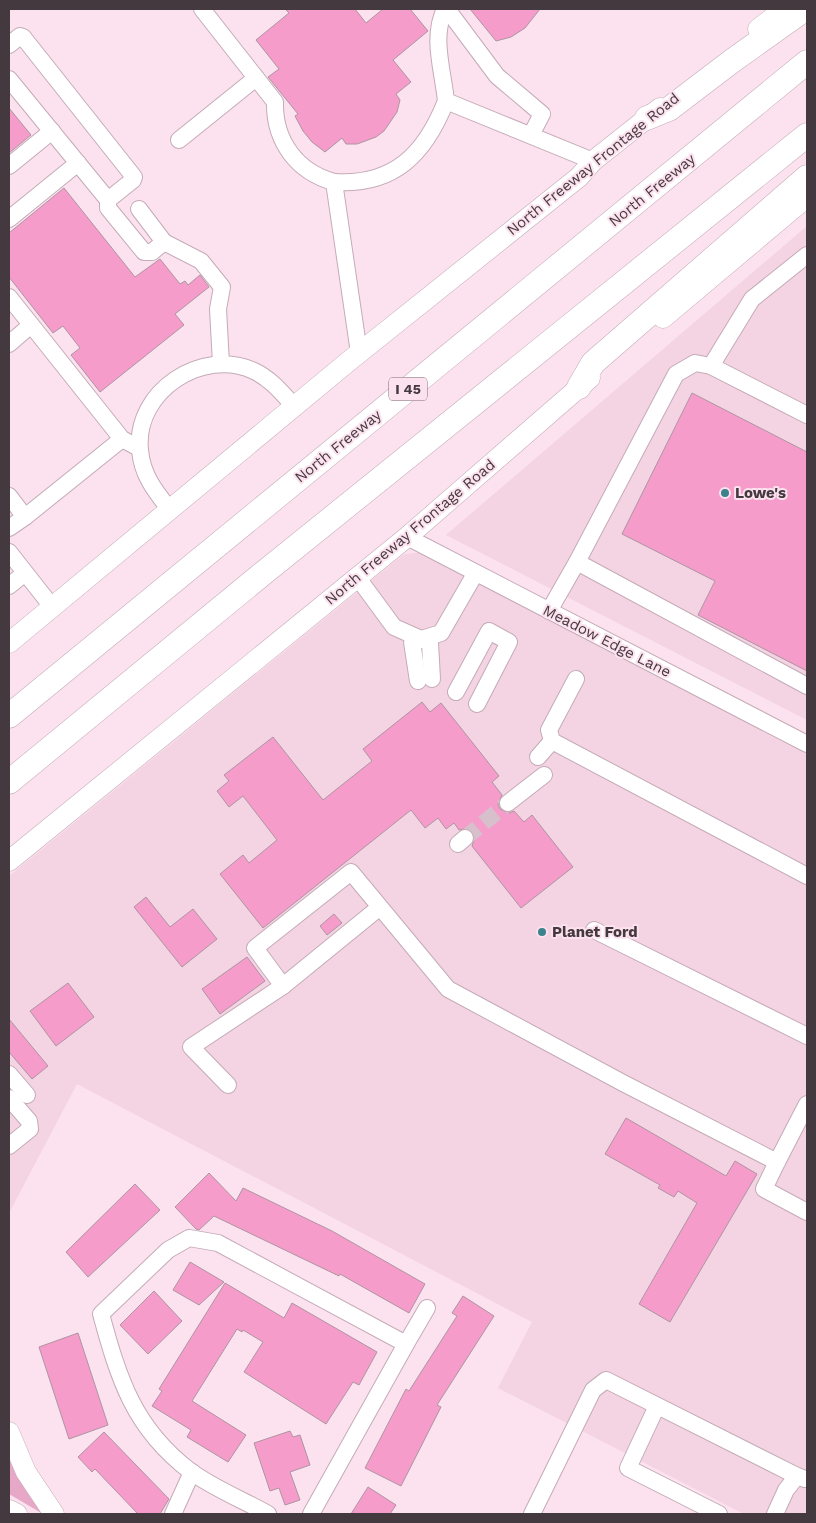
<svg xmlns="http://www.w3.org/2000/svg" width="816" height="1523" font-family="'Work Sans',sans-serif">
<rect width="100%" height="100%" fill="#fce1ee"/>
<g fill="#f4d3e3">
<polygon points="807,226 807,720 446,535"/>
<polygon points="413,553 422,553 807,750 807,1514 744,1514 498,1388 532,1322 77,1084 9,1213 9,876 388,567 403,555"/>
</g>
<polygon fill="#e7a8c8" points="9,1448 43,1514 9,1494"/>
<g fill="#f59ccb" stroke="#ad95a1">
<polygon points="285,9 355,9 366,23 383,9 410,9 428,31 393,60 411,82 396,94 400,100 397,112 384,131 376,137 357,144 346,144 342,138 325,152 312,142 303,131 295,116 298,114 268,77 279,69 256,40 289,13"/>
<polygon points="470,9 540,9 525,28 511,37 496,41"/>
<polygon points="9,108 31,135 9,153"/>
<polygon points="64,188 135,277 160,259 180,284 185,281 188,285 200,275 209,287 175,314 184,325 100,392 71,355 80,348 63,326 53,333 9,277 9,233"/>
<polygon points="692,393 807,452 807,671 698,615 715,581 622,534"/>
<polygon points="422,702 430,712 441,703 499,776 492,782 502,795 498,804 500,809 509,813 514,811 524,822 532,815 573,867 521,908 472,846 475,837 472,831 468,828 459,830 454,823 446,829 438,818 425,828 411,810 263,928 220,874 243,855 249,863 277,840 243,796 229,807 217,791 229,781 224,775 273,737 323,800 372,761 363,749"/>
<polygon points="146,897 170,927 193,909 217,939 182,967 134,907"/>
<polygon points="334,914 342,923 327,935 320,926"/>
<polygon points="247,957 265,981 220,1014 202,989"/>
<polygon points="68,983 94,1017 56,1046 30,1011"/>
<polygon points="9,1019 48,1066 32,1079 9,1052"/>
<polygon points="626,1118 726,1176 735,1161 757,1174 670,1322 639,1304 697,1203 678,1191 674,1197 658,1188 660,1185 605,1154"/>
<polygon points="209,1173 236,1201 243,1188 332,1231 425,1284 409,1313 340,1274 339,1276 214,1216 199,1230 196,1229 175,1207"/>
<polygon points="135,1184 160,1210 88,1277 66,1252"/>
<polygon points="190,1262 224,1282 199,1305 173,1290"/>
<polygon points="225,1283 284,1318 292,1303 377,1352 359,1385 353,1382 326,1424 244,1372 263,1342 243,1330 242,1332 237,1329 192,1401 246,1435 228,1462 187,1437 191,1430 152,1406 162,1391 159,1389"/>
<polygon points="154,1291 182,1321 148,1354 120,1325"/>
<polygon points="463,1296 494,1316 437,1405 441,1407 401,1486 365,1468 406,1389 409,1391 457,1316 452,1313"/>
<polygon points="78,1333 108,1425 69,1439 39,1347"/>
<polygon points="290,1431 293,1437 300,1435 310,1465 290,1472 300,1500 285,1505 279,1488 270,1491 254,1443"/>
<polygon points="104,1432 169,1499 160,1514 138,1514 95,1469 92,1472 78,1457"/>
<polygon points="368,1487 396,1505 390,1514 351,1514"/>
</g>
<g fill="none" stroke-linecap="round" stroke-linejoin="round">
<polyline stroke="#d7bfcb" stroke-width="16" stroke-dasharray="16 8" stroke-linecap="butt" points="465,838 508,803"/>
<g stroke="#c4abb7" stroke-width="18">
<g id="minor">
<path d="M202,9l73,93c-1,39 22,70 59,80l25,171"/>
<path d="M445,9c-14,28 -2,62 1,92l147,60"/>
<polyline points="447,9 497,76 542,114 531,135"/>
<polyline points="9,45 20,36 23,37 134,177 133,180 108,200"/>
<polyline points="9,79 108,200 108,208 144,252 152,252 164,242 201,261 222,287 218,309 221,364"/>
<polyline points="179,140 256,78"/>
<polyline points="9,166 52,131"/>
<path d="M334,182c60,4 91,-28 112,-81"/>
<polyline points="139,209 164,242"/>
<polyline points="9,219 78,163"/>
<polyline points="9,297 122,439 139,448"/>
<polyline points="9,344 31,325"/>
<polyline points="711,366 752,299 807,255"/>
<polyline points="9,496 25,517"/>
<path d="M170,510c-15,-19 -28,-35 -30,-60 -6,-59 63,-103 114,-79 17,8 28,22 40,35"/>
<polyline points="9,528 25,517 122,439"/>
<polyline points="407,537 807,744"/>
<polyline points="9,552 53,608"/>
<polyline points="577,562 807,686"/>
<polyline points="358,578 394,627 430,643 432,679"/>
<polyline points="9,586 25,573"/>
<polyline points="549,611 577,562 676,374 695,363 711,366 807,415"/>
<polyline points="576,679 549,730 552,741 807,876"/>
<polyline points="418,681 412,642 441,633 475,574"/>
<polyline points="456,692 489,631 509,642 477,704"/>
<polyline points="538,757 552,741"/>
<polyline points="508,803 544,775"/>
<polyline points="458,844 465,838"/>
<polyline points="380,907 283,986 255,948 351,872 448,989 623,1083 777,1162 807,1104"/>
<polyline points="594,930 807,1036"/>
<polyline points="9,1074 27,1095"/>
<polyline points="228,1085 191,1047 283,986"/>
<polyline points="9,1098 29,1121 30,1129 9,1146"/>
<polyline points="777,1162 764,1189 807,1212"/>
<polyline points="406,1344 427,1308"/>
<polyline points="657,1406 628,1468 719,1514"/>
<polyline points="173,1514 192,1472"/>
<path d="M268,1514c-25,-14 -55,-26 -78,-43 -56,-43 -71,-91 -89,-157l67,-64 21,-12 29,5 188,101 -95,170"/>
<polyline points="532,1514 593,1390 606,1380 797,1476"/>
<polyline points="775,1514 786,1490 797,1476 805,1479"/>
</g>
</g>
<g stroke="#c4abb7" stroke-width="21">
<g id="major">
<polyline points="758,29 784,9"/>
<polyline points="663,318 807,197"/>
<polyline points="9,643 349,361 579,177 593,161 660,108"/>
<polyline points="9,861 407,537 590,378"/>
<polyline points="9,1432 26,1472 54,1514"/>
<polyline points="9,1510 17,1514"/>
</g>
</g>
<g stroke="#c4abb7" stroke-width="25">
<g id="highway">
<polyline points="647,118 669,109 732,61 805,9"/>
<polyline points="579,387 593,363 807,177"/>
<polyline points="9,716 807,62"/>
<polyline points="9,782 261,575 807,135"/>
</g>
</g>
<use href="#minor" stroke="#fff" stroke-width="16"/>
<use href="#major" stroke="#fff" stroke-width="20"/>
<use href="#highway" stroke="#fff" stroke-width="24"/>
</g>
<g fill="#3c828c" stroke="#fce1ee" stroke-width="2">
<circle cx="725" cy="493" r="5"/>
<circle cx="542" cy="932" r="5"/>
</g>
<g text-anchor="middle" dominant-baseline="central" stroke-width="4" stroke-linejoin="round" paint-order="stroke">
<rect fill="#fce1ee" stroke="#7b6b73" stroke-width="1" x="389" y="377.5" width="38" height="23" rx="4"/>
<g font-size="14" font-weight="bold" fill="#44393e">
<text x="408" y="389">I 45</text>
</g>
<g font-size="15" fill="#44393e" stroke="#fce1ee">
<text transform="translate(593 164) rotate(-39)">North Freeway Frontage Road</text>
<text transform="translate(652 190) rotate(-39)">North Freeway</text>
<text transform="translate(338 446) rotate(-39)">North Freeway</text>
<text transform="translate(410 532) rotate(-40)">North Freeway Frontage Road</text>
<text transform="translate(607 641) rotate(27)">Meadow Edge Lane</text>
</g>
<g font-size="15" font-weight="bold" fill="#44393e" stroke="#fce1ee" text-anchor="start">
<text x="735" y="493">Lowe's</text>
<text x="552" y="932">Planet Ford</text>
</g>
</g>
<rect width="816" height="1523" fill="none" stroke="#44393e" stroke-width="20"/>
</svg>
